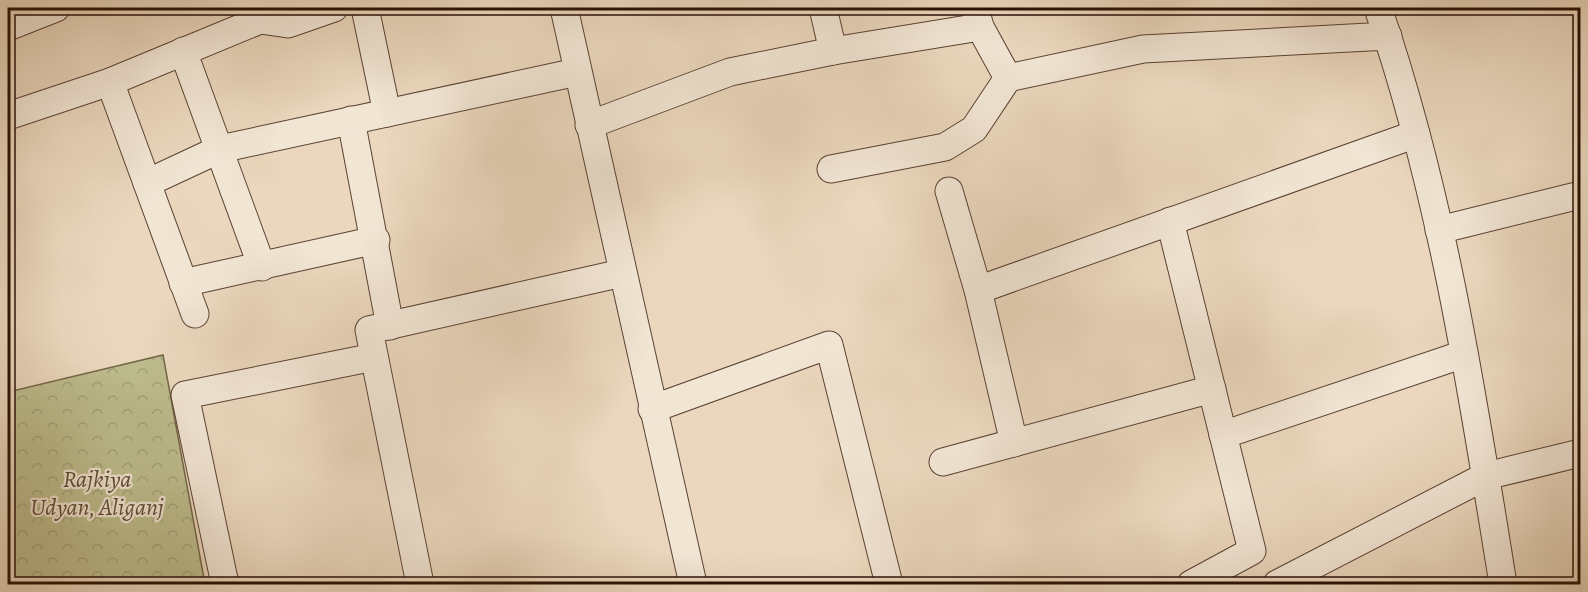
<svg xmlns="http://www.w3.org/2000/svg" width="1588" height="592" font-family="Alegreya,serif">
<defs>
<pattern id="park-crowns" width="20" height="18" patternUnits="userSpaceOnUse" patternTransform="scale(1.5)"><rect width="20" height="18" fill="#bdbc8d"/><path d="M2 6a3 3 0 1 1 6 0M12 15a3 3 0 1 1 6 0" fill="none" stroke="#a3a178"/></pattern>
</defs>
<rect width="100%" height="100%" fill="#ead7bd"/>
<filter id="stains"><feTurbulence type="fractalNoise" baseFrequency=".00333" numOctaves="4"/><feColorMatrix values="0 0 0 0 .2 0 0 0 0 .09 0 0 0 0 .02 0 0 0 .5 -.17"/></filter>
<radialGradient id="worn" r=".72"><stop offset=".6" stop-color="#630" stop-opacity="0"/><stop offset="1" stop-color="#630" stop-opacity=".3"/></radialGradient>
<polygon fill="url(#park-crowns)" stroke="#746648" stroke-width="1.5" points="163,355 205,584 8,584 8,392"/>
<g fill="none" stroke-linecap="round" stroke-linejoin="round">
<g stroke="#5a4232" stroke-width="29">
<g id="minor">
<polyline points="365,8 387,113"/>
<polyline points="564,8 693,584"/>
<polyline points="823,8 833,51"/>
<polyline points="975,8 980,27 1008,78"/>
<path d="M1378,8c64,186 94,383 125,576"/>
<polyline points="8,27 56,8"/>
<polyline points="183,51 262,267"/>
<polyline points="110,82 195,314"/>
<polyline points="8,116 110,82 260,20 288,24 334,8"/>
<polyline points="351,120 390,326"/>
<polyline points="589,125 730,72 833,51 980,27"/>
<polyline points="831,169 945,147 974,129 1008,78 1143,49 1388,36"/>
<polyline points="147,183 220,149 577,72"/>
<polyline points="949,191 978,290 1014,443"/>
<polyline points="1170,221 1252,551 1191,584"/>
<polyline points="1439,230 1580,195"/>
<polyline points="183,283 376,240"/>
<polyline points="978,290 1416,134"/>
<polyline points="652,409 829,345 889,584"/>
<polyline points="1223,435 1464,354"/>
<polyline points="943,462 1212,389"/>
<polyline points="225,584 185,395 374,357"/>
<polyline points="420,584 369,330 622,273"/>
<polyline points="1277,584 1486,476 1580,453"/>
</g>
</g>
<use href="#minor" stroke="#f1e5d4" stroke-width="27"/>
</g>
<g text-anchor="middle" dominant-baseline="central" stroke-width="4.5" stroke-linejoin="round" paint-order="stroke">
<g font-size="24" font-style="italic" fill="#5d4c34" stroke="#f1e5d4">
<text x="97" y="479">Rajkiya<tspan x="97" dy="28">Udyan, Aliganj</tspan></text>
</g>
</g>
<rect width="1588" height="592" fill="none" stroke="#ead7bd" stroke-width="30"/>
<rect x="9" y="9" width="1570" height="574" fill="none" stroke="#2a1004" stroke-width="3"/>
<rect x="15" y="15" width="1558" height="562" fill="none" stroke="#2a1004" stroke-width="1.5"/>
<rect width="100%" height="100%" filter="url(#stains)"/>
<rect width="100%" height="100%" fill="url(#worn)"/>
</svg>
